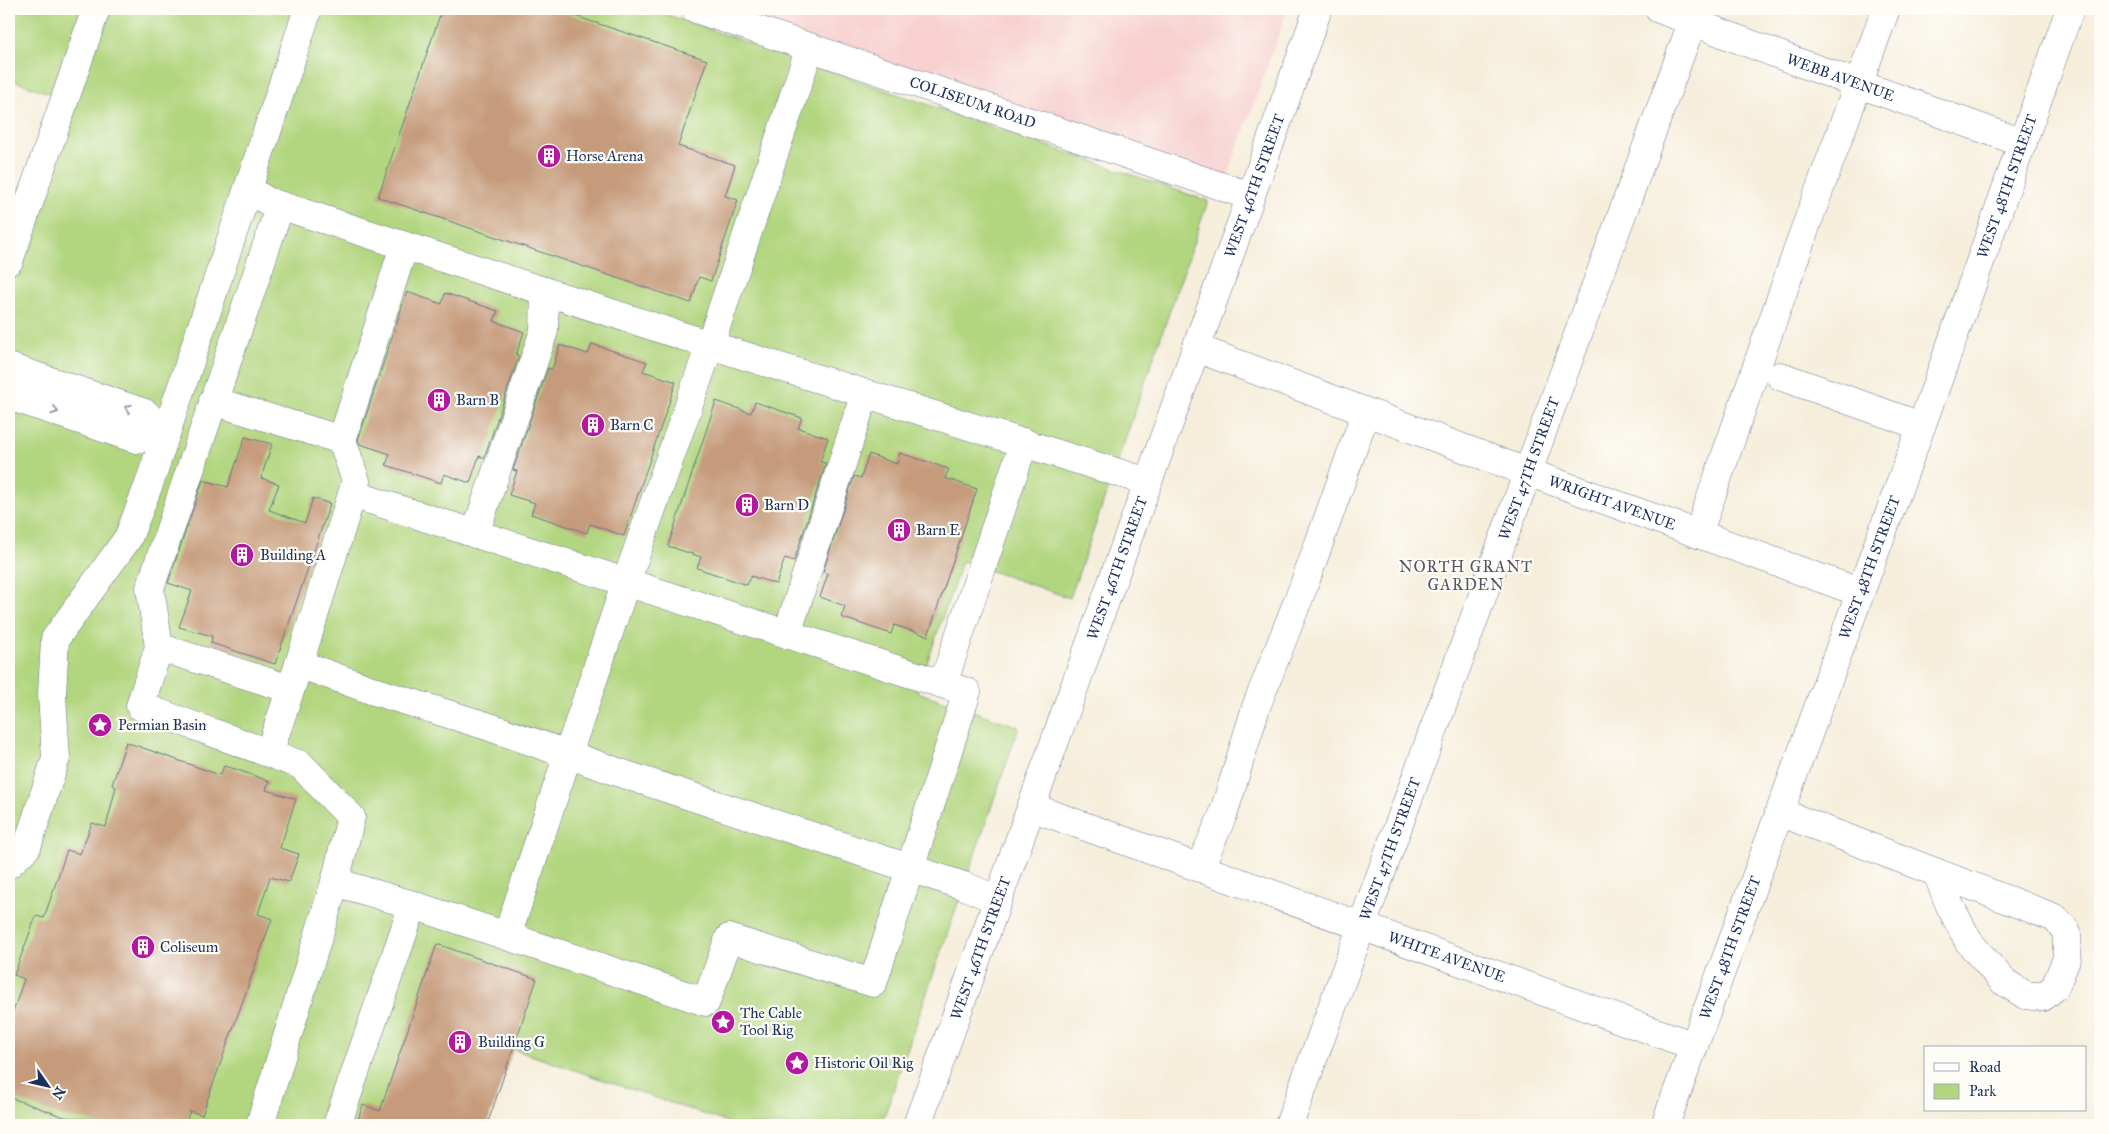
<svg xmlns="http://www.w3.org/2000/svg" width="2109" height="1134" font-family="'IM FELL Great Primer',serif">
<rect width="100%" height="100%" fill="#fdfcf7"/>
<filter id="ink" filterUnits="userSpaceOnUse"><feTurbulence type="fractalNoise" baseFrequency=".02" numOctaves="2"/><feDisplacementMap in="SourceGraphic" scale="10" xChannelSelector="R" yChannelSelector="G"/><feConvolveMatrix kernelMatrix="1 2 1 2 8 2 1 2 1" color-interpolation-filters="sRGB"/></filter>
<filter id="wash" filterUnits="userSpaceOnUse"><feTurbulence type="fractalNoise" baseFrequency=".0096" numOctaves="4" result="noise"/><feDisplacementMap in="SourceGraphic" scale="20" xChannelSelector="R" yChannelSelector="G"/><feGaussianBlur stdDeviation="1.12" result="paint"/><feColorMatrix in="noise" values="0 0 0 0 0 0 0 0 0 0 0 0 0 0 0 0 0 1.4 0 .05"/><feComposite in="paint" operator="in"/></filter>
<g filter="url(#wash)">
<rect width="100%" height="100%" fill="#f6eedb"/>
<polygon fill="#f7d0cf" points="692,9 1288,9 1223,189"/>
<polygon fill="#b2d67f" stroke="#66826e" points="9,9 650,9 1208,201 1070,598 962,561 917,692 1019,727 881,1125 735,1125 510,1048 483,1125 9,1125 9,228 55,95 9,79"/>
<g id="blocks">
<g fill="#c69b7b">
<polygon points="442,9 554,9 707,60 678,146 735,165 725,196 738,200 711,281 699,277 691,303 378,197"/>
<polygon points="407,292 442,304 445,293 498,311 494,321 524,332 516,355 519,356 484,458 479,456 470,483 444,474 441,483 386,465 390,454 360,444 358,440"/>
<polygon points="592,344 647,362 643,371 676,382 624,536 590,524 587,533 531,514 535,503 509,495 517,471 513,470 548,368 552,369 560,345 588,354"/>
<polygon points="716,401 751,413 755,402 802,418 798,428 828,438 820,462 826,463 794,561 785,558 776,584 751,576 747,585 697,568 701,557 668,546"/>
<polygon points="245,437 272,444 261,478 279,484 269,510 305,523 313,498 330,504 275,664 211,643 212,636 179,627 192,591 168,583 203,480 228,487"/>
<polygon points="900,453 949,469 945,478 977,489 928,636 894,625 891,634 841,617 845,606 820,597 828,574 823,572 854,476 861,478 869,454 897,464"/>
<polygon points="126,742 220,775 224,766 235,769 269,781 266,790 296,799 280,848 299,854 289,882 270,877 258,914 272,919 202,1115 190,1111 185,1125 100,1125 88,1120 64,1117 9,1097 9,1079 12,1070 9,1066 14,1052 9,1050 9,1024 24,979 14,975 36,916 44,918 67,850 80,854 92,823 106,827 116,787 112,785"/>
<polygon points="437,944 537,979 487,1125 356,1125 363,1105 380,1111"/>
</g>
</g>
</g>
<g filter="url(#ink)">
<use href="#blocks" fill-opacity="0" stroke="#68728a" stroke-width="1"/>
<g fill="none" stroke-linecap="round" stroke-linejoin="round">
<g stroke="#68728a" stroke-width="29">
<g id="minor">
<path id="s1" d="M696,9l554,187"/>
<path id="s2" d="M1659,9l144,55 220,79"/>
<polyline points="810,47 710,345 1148,482"/>
<polyline points="248,189 267,201 710,345 626,582 507,936"/>
<polyline points="9,261 96,9"/>
<path id="s3" d="M1196,348l331,124 332,120"/>
<polyline points="9,367 145,413 166,433 136,439 9,396"/>
<polyline points="1780,376 1921,426"/>
<polyline points="213,401 342,440"/>
<polyline points="352,494 967,692 873,983 729,938 706,1002 413,905"/>
<polyline points="475,534 544,331 545,291"/>
<polyline points="1698,534 1806,226 1886,9"/>
<polyline points="787,634 865,393"/>
<polyline points="159,647 150,588 280,206"/>
<polyline points="299,664 356,481 342,440 404,246"/>
<polyline points="943,684 1024,442"/>
<polyline points="269,753 299,664 377,692 490,727 629,776 967,887 998,900"/>
<path id="s4" d="M1031,807l663,239"/>
<polyline points="1779,812 2055,918 2067,932 2067,958 2055,987 2043,997 2025,995 2003,981 1969,942 1950,906 1937,873"/>
<polyline points="9,864 27,847 56,758 52,695 55,639 128,538 149,484 308,9"/>
<polyline points="1200,867 1223,815 1256,707 1304,585 1366,412"/>
<polyline points="335,882 413,905 337,1125"/>
<polyline points="260,1125 335,882 351,817 301,765 140,706 159,647 290,689"/>
<path id="s5" d="M917,1125l401,-1116"/>
<path id="s6" d="M1289,1125l408,-1116"/>
<path id="s7" d="M1665,1125l271,-739 134,-377"/>
</g>
</g>
<use href="#minor" stroke="#fff" stroke-width="28"/>
</g>
<defs><path id="oneway-chevron" d="M-2-3.5L2.5 0L-2 3.5" fill="none" stroke-width="1.6" stroke-linecap="round" stroke-linejoin="round" transform="scale(1.25)"/></defs>
<g stroke="#8d97ae">
<use href="#oneway-chevron" transform="translate(128 408) rotate(-161)"/>
<use href="#oneway-chevron" transform="translate(55 411) rotate(19)"/>
</g>
</g>
<defs>
<g id="building-disc" transform="scale(1.25)"><circle r="9.5" fill="#b5179e" stroke="#fdfcf7"/><path d="M-4-6H4V6H1V3H-1V6H-4ZM-2.5-4.3h1.7v1.8h-1.7ZM.8-4.3h1.7v1.8H.8ZM-2.5-1h1.7V.8h-1.7ZM.8-1h1.7V.8H.8Z" fill="#fff"/></g>
<g id="sight-disc" transform="scale(1.25)"><circle r="9.5" fill="#b5179e" stroke="#fdfcf7"/><path d="M0-6L1.8-2.2L6-1.7L2.9 1.2L3.7 5.4L0 3.3L-3.7 5.4L-2.9 1.2L-6-1.7L-1.8-2.2Z" fill="#fff"/></g>
</defs>
<g fill-rule="evenodd">
<use href="#building-disc" x="549" y="156"/>
<use href="#building-disc" x="439" y="400"/>
<use href="#building-disc" x="593" y="425"/>
<use href="#building-disc" x="747" y="505"/>
<use href="#building-disc" x="899" y="530"/>
<use href="#building-disc" x="242" y="555"/>
<use href="#sight-disc" x="100" y="725"/>
<use href="#building-disc" x="143" y="947"/>
<use href="#sight-disc" x="723" y="1022"/>
<use href="#building-disc" x="460" y="1042"/>
<use href="#sight-disc" x="797" y="1063"/>
</g>
<g text-anchor="middle" dominant-baseline="central" stroke-width="4.5" stroke-linejoin="round" paint-order="stroke">
<g font-size="15" fill="#1b2f5e" stroke="#fdfcf7">
<text stroke="none"><textPath href="#s2" startOffset="194">WEBB AVENUE</textPath></text>
<text stroke="none"><textPath href="#s1" startOffset="292">COLISEUM ROAD</textPath></text>
<text stroke="none"><textPath href="#s5" startOffset="998">WEST 46TH STREET</textPath></text>
<text stroke="none"><textPath href="#s7" startOffset="999">WEST 48TH STREET</textPath></text>
<text stroke="none"><textPath href="#s6" startOffset="699">WEST 47TH STREET</textPath></text>
<text stroke="none"><textPath href="#s3" startOffset="444">WRIGHT AVENUE</textPath></text>
<text stroke="none"><textPath href="#s5" startOffset="592">WEST 46TH STREET</textPath></text>
<text stroke="none"><textPath href="#s7" startOffset="594">WEST 48TH STREET</textPath></text>
<text stroke="none"><textPath href="#s6" startOffset="294">WEST 47TH STREET</textPath></text>
<text stroke="none"><textPath href="#s5" startOffset="188">WEST 46TH STREET</textPath></text>
<text stroke="none"><textPath href="#s7" startOffset="189">WEST 48TH STREET</textPath></text>
<text stroke="none"><textPath href="#s4" startOffset="442">WHITE AVENUE</textPath></text>
</g>
<g font-size="15" fill="#1b2f5e" stroke="#fdfcf7" text-anchor="start">
<text x="566" y="156">Horse Arena</text>
<text x="456" y="400">Barn B</text>
<text x="610" y="425">Barn C</text>
<text x="764" y="505">Barn D</text>
<text x="916" y="530">Barn E</text>
<text x="260" y="555">Building A</text>
<text x="118" y="725">Permian Basin</text>
<text x="160" y="947">Coliseum</text>
<text x="740" y="1013">The Cable<tspan x="740" dy="17">Tool Rig</tspan></text>
<text x="478" y="1042">Building G</text>
<text x="814" y="1063">Historic Oil Rig</text>
</g>
<g font-size="16" letter-spacing="1" fill="#575568" stroke="#fdfcf7">
<text x="1466" y="566">NORTH GRANT<tspan x="1466" dy="18">GARDEN</tspan></text>
</g>
</g>
<rect width="2109" height="1134" fill="none" stroke="#fdfcf7" stroke-width="30"/>
<rect x="1924" y="1046" width="162" height="65" fill="#fdfcf7" stroke="#a3aaba"/>
<rect x="1934" y="1063" width="25" height="8" fill="#ffffff" stroke="#a3aaba"/>
<text x="1969" y="1072" font-size="15" fill="#1b2f5e">Road</text>
<rect x="1934" y="1084" width="25" height="15" fill="#b2d67f" stroke="#a3aaba"/>
<text x="1969" y="1096" font-size="15" fill="#1b2f5e">Park</text>
<g transform="translate(48 1086) rotate(124)" stroke="#fdfcf7" stroke-width="4" paint-order="stroke">
<path d="M0-4L9 19L0 12L-9 19Z" fill="#1b2f5e"/>
<text y="-8" font-size="14" font-weight="bold" text-anchor="middle" fill="#1b2f5e">N</text>
</g>
</svg>
